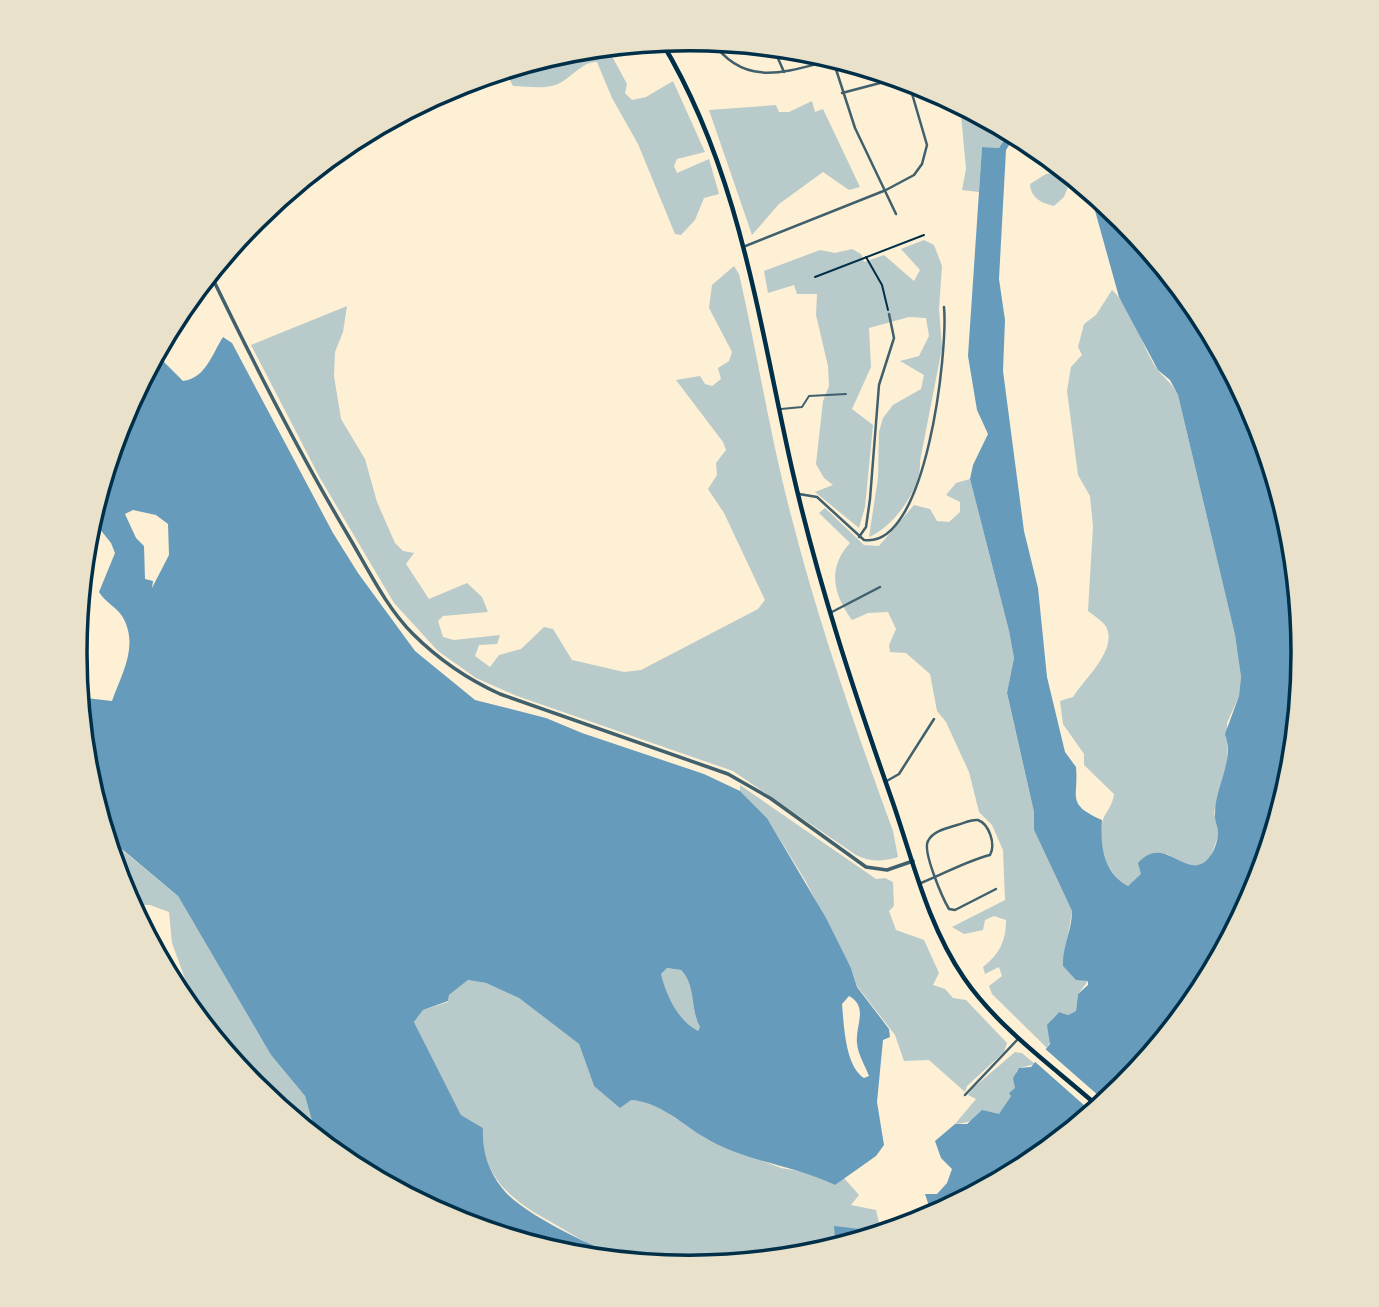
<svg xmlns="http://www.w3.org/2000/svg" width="1379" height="1307" font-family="'DejaVu Sans',sans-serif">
<rect width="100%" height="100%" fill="#fdf0d5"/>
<g fill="#b9caca">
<path d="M607,47l20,37 -2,9 7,7 14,-3 27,-16 32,71 -28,7 -3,7 3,7 32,-14 10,35 -15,4 -9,22 -14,15 -6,-1 -37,-90 -26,-46 -15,-36c-14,-1 -26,16 -39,22 -14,6 -31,2 -45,2l-8,-16 65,-20z"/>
<polygon points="812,101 815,112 823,109 860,187 849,190 823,172 779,204 752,235 709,110 776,105 779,112 789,112"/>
<polygon points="960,104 1010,131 999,148 982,147 979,192 962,190 966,169"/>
<path d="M1060,172l8,15 -4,10 -10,9c-13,-3 -23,-8 -24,-22l16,-10z"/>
<path d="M924,240l10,5 8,21 -3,43 3,39 -22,113c2,26 -26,66 -51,76l9,-59 1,-46 4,-14 10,-13 28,-16 3,-14 -24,-14 19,-5 10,-20 -3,-18 -17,-1 -40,11 2,39 -19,42 21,16 -8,82 -6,21 -44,-36 18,-7 -9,-7 -8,-14 7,-63 6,-15 -1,-20 -12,-51 1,-21h-20l-3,-9 -26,8 -4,-22 56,-21 15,3 17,-4 9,5 3,8 20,-7 30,26 6,-11 -19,-21z"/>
<path d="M734,266l5,8c19,82 32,168 54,249 27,104 63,207 100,308l5,26c-16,5 -27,5 -42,-2l-123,-84 -216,-75 -41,-18 -38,-27 -44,-48 -74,-125 -69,-133 96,-39 -4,26 -8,20 -1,24 7,43 24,40 12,43 18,41 8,8 11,2 -8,11 23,35 38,-16 15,14 6,15 -45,4 -5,5 5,16 11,3 46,-5 -3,9 -18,1 -4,11 15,11 9,-12 22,-6 23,-22 9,2 19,31 52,12 17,-2 117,-61 7,-9 -41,-87 -16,-24 9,-14 -1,-12 10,-13 -3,-8 -47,-62 24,-4 5,8 7,2 9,-7 -3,-11 11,-7 3,-9 -23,-44 3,-23z"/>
<path d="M1112,290c23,22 28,54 45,79 7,9 15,14 21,26l57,240 6,42 -2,19 -12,27v42l-13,48 5,21 -9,24 -10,7h-12l-21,-11 -39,32c-21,-12 -31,-38 -26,-62 2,-12 10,-15 12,-30l-30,-29v-11l-21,-30 -3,-23 13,-4c11,-18 47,-49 32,-72 -4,-5 -12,-10 -17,-14l5,-85 -3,-30 -12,-21 -11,-84 4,-24 11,-12 -4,-8 6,-23 12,-9z"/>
<path d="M970,479l39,152 5,27 -7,36 27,118v18l38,81 -9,55 13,13 12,2 -10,13 -2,17 -8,4 -9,-3c-10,8 -12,16 -8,28l-4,8 -55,-54 -3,-8 13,-10 -3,-9 -14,7 -2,-7c17,-13 23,-27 23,-47l-12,-4 -9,4 -2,10 -19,4 -12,-7 53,-27 -2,-50 -11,-25 -13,-13 -10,-40 -23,-50 -9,-11 -7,-37 -24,-21 -16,-1 -1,-7 7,-16 -8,-17 -20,1 -16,7c-19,-26 -25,-52 -2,-77l-31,-30 6,-5 39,37 15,1 35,-41 16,4 7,12 12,1 11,-10v-10l-14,-7 10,-12z"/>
<polygon points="740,785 876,879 885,878 893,882 894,906 889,911 896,930 924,940 939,973 933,985 945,989 953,998 966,1000 1007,1043 1004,1052 967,1086 965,1092 929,1060 904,1061 895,1035 857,986 851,968 805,880 767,818 740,791"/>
<polygon points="105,836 178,896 271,1055 305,1096 317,1139 260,1093 188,987 172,943 169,912 150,905 137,905 128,895 126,897 124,893 133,886 124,875 118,878"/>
<path d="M667,968l14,2c15,15 9,39 19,57l-2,4c-21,-13 -31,-33 -37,-57z"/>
<path d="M468,980l18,3 33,15 60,46 15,42 37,14 20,2 54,36 76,30 30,5 24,12 9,-7 15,17 -8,10 25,5 3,13 -18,6 -27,-2 1,19c-55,19 -166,33 -220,10 -25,-10 -48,-25 -71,-38 -36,-20 -63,-45 -61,-90l-22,-13 -47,-93 9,-12 25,-8 1,-7z"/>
<path d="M1015,1052l7,1 13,11 -16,4 -3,4v16l-17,27c-16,-3 -28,9 -44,9l21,-25 -8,-4 5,-7z"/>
</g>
<g fill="#669bbc" fill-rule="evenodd">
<path d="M1010,131l6,3 -10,16 -7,129 6,41 -2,51 21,160 14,57 9,89 18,75 11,15c3,30 -11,37 26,53 -2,26 1,52 26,66l13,-12 -3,-11c26,-28 44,12 65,0 8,-4 14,-18 15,-28 1,-7 -4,-14 -3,-21 0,-28 20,-53 10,-80l14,-38 2,-19 -6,-42 -57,-240 -8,-15 -12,-10 -39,-73 -30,-108 36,30 76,93 57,107 35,115 11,120 -11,120 -35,115 -57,106 -77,94 -93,76 -107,57 -121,35 32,-11 -1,-20 27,3 68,-23 -4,-12h12l10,-11 5,-14 -11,-11 -6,-17 20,-17h12l15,-14 17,4 12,-18 -2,-3 6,-5 -2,-10 6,-10 12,-1 19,-23 -3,-19 12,-13 9,3 8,-4 2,-17 10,-9v-4l-12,-1 -13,-14c-1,-19 9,-35 9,-55l-38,-81v-18l-27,-119 7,-35 -5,-27 -39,-152 3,-14 15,-31 -11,-24 -9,-54 14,-209 17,1z"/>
<path d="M223,337l9,6 101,190 25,40 57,78 60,49 71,18 36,15 122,41 36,17 27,27 59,100 25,50 6,19 32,42 1,8 -7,3 -6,62 7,43 -8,11 -41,29c-43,-21 -91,-23 -133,-49 -24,-15 -43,-34 -71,-36l-11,8 -26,-22 -15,-42 -60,-46 -33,-15 -18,-3 -19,15 -1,6 -25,9 -9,12 47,93 22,13c-1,22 5,42 19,60 20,27 103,65 136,75l-69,-6 -115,-35 -106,-57 -31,-26 -12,-43 -34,-41 -93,-159 -73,-61 -19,-62 -8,-81 8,6 26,3c9,-26 28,-56 10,-85 -6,-9 -17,-14 -23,-24l16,-39 -4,-10 -20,-25 30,-100 10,-19v7l7,2 7,-22 -4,-4 15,-28 27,27c23,-3 29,-27 40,-44zM133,510l23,5 12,9 1,31 -17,33 1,-7 -8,-2 -1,-33 -8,-8 -11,-24zM667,968l14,2c15,15 9,39 19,57l-2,4c-21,-12 -31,-34 -37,-57zM849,996c20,11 6,30 8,47 1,12 8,22 12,33l-5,2c-19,-12 -20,-53 -22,-74z"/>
</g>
<polygon fill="#fdf0d5" points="1043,1047 1107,1103 1094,1114 1033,1060"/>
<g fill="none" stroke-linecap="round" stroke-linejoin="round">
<g stroke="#003049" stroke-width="2">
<polyline points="866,257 882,285 888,310"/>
<polyline points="815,277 924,235"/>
</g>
<polyline stroke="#3f606c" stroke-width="2" points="781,409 802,407 809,396 846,394"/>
<g stroke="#3f606c" stroke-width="2.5">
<path d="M712,41c32,47 73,31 120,19"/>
<polyline points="664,46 674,40"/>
<polyline points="773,47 784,72"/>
<polyline points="832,57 855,128 896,214"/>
<polyline points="842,93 899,78"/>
<polyline points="743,247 886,190 914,175 922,164 927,145 908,80"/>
<path d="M799,494l18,3 47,43c63,10 84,-191 80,-233"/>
<polyline points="859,537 866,527 870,499 879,385 894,338 889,314"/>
<polyline points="830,613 880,587"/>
<polyline points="885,782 899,774 934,719"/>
<path d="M921,883c23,-9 45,-22 69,-28 6,-11 -1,-31 -12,-35 -8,-1 -13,3 -21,5 -10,3 -24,6 -29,16 -6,10 15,58 21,68l6,1 41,-21"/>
<polyline points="965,1095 1019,1038"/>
</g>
<path stroke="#3f606c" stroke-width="3.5" d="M210,273c43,89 88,178 139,264 19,32 37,70 64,97 26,26 54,45 87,60l228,80 42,24 96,69 21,3 26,-9"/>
<path stroke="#003049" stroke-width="4.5" d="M661,41c79,130 98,282 131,428 26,114 62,223 101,334 20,58 35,123 71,175 35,51 90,89 136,130"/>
</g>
<path d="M0 0H1379V1307H0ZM87 653a602 602 0 1 1 1204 0a602 602 0 1 1-1204 0Z" fill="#e9e1ca" fill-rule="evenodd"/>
<path fill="none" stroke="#003049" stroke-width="3.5" d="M87 653a602 602 0 1 1 1204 0a602 602 0 1 1-1204 0Z"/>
</svg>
